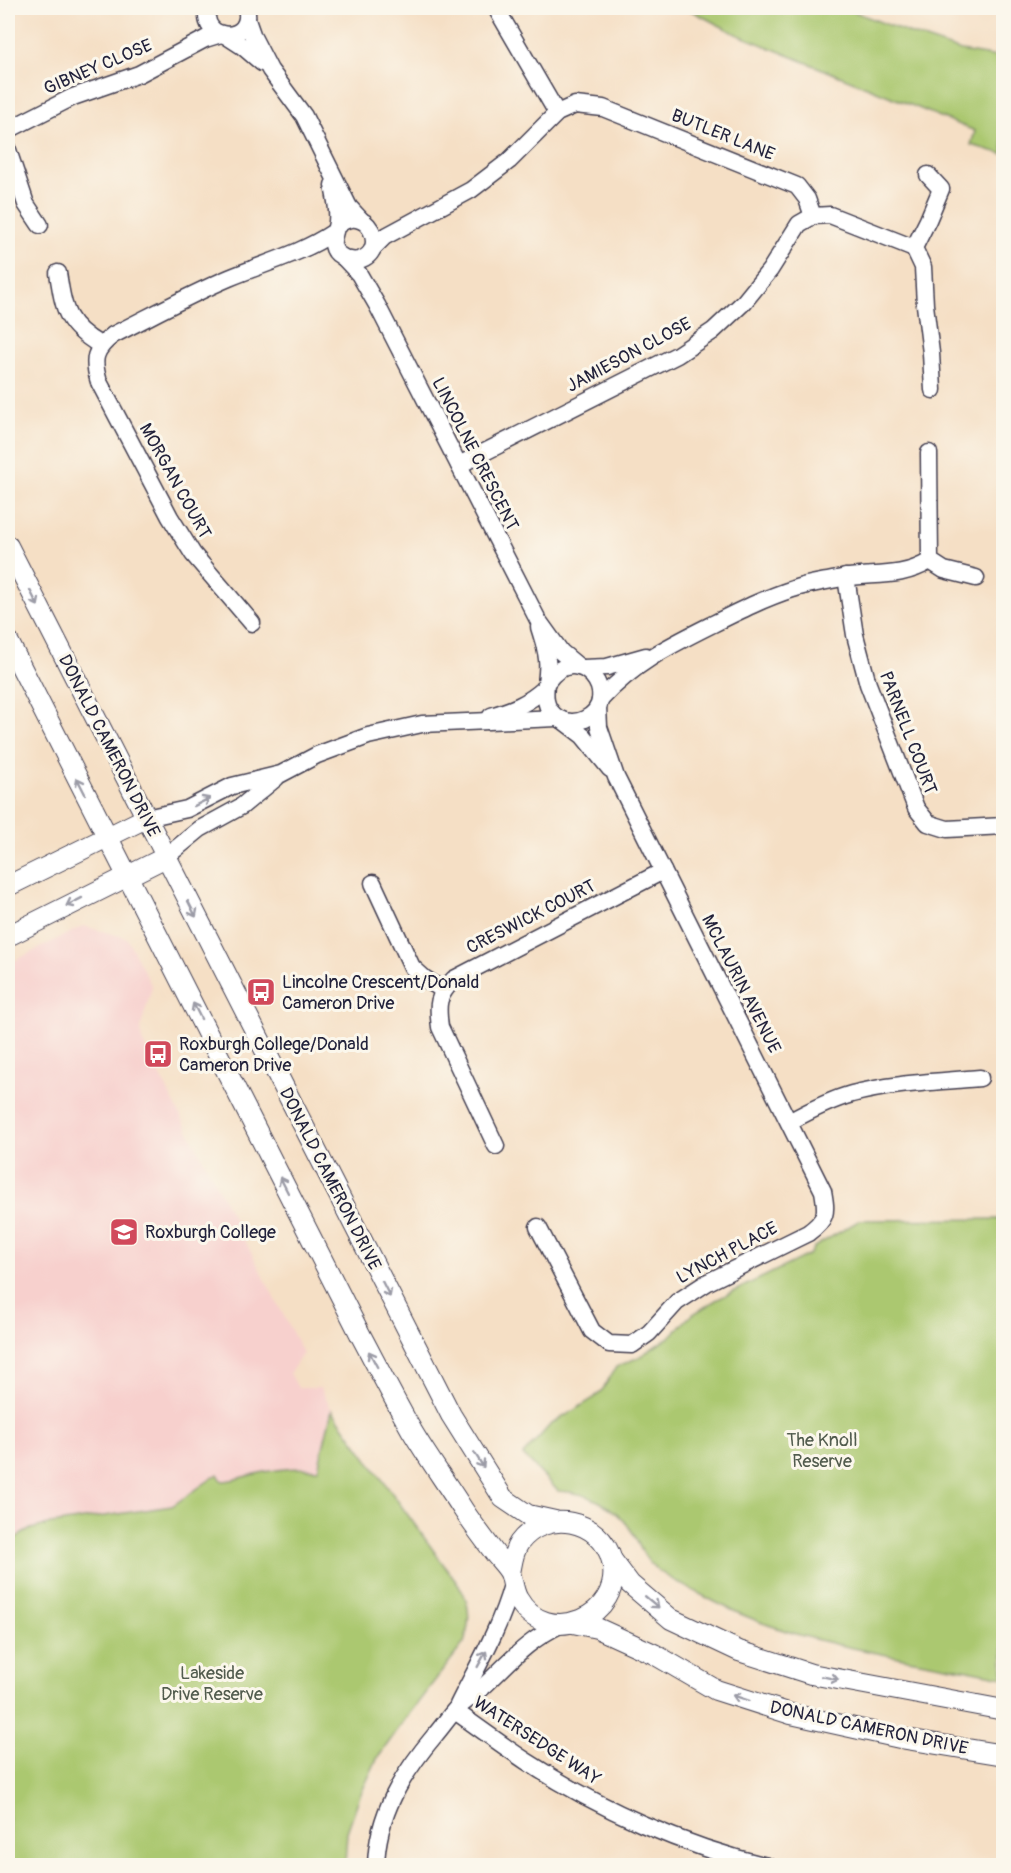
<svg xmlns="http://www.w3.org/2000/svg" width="1011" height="1873" font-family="Pangolin,sans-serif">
<rect width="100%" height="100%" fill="#fbf7ec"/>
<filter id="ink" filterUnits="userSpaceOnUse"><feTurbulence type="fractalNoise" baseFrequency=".0167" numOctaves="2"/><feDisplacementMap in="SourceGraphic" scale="12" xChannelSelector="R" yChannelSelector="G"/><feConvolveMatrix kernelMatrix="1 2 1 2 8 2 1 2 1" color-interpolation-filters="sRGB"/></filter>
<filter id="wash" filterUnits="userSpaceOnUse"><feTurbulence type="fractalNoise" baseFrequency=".008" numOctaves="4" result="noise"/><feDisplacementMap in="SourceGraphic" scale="24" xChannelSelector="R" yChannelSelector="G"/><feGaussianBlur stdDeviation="1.35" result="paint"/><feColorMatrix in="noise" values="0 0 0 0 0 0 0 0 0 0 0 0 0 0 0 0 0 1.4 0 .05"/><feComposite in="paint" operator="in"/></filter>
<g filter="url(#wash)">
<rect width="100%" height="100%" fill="#f5dfc5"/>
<polygon fill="#f7d0cd" points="83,926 127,938 152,987 141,1026 142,1041 303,1353 290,1373 298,1388 320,1388 332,1410 318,1469 300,1467 254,1474 230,1481 222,1481 218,1474 172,1506 51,1524 31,1529 8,1542 8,964"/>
<g fill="#abc870" stroke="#667556" stroke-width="1.5">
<polygon points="686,8 845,8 911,34 961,51 1003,58 1003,154 971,145 975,131 736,34"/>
<path d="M1003,1219v458c-71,-15 -148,-25 -217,-46 -32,-10 -63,-24 -92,-40 -12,-6 -33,-17 -42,-26 -10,-9 -14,-24 -21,-35 -16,-25 -45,-38 -73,-39l-35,-36 27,-30 44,-27 9,-9 13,-22 23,-10 32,-21 19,-20 26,-16 94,-46 4,-7 46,-27z"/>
<path d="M332,1410l130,180c9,18 8,33 2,53l-58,75 -29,41 -18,39 -12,34 -2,33h-337v-323l23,-13 20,-5 121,-18 46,-32 4,7c12,0 22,-5 33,-7 21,-5 42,-7 63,-5z"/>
</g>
</g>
<g filter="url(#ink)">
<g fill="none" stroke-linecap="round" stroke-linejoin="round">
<g stroke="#423e50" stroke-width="19">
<g id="minor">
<path d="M208,8c-9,36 48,35 38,0"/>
<polyline points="496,8 557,113"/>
<polyline points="247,20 253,37 270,70 304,116 349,207 361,220"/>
<polyline points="225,35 242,46 262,63"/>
<polyline points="8,130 73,97 139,74 205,39 221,34"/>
<polyline points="8,150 26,204 40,225"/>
<polyline points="928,175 941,189 928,220 914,248 923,267 925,305 931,353 933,390"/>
<path d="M333,185c2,13 7,29 3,42 -1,7 -4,11 -3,18 1,5 4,9 8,11 5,4 12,5 18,4 32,-9 7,-61 -23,-33"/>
<polyline points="373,248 384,237 471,190 509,161 557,113 575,105 603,108 797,186 807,199 813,216"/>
<polyline points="345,259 359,274 377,305 538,620 561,652 579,667"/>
<path d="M58,273c6,38 8,52 42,72"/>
<polyline points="929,453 930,561 944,570 976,578"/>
<polyline points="459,465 677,355 713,331 744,302 770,270 799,224 813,216 830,215 914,248"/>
<polyline points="846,577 855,635 868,684 916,808 928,823 947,829 1004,826"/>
<path d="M252,623l-59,-69 -23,-37 -71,-135c-7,-23 -5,-32 14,-47 38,-19 76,-40 116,-57 36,-15 72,-24 105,-46"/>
<path d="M539,627c3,10 7,21 8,32 3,21 -11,45 11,59 8,5 19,5 27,1 40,-20 -7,-82 -38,-37"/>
<polyline points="583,668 607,667 646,656"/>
<path d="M600,700c34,-37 69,-54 113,-76 26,-13 52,-26 80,-35 14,-5 30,-7 44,-10 34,-7 62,1 93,-18"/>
<path d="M491,716c23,-7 36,-12 54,-28"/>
<polyline points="562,720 583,736 610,769"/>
<polyline points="146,818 187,809 232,786 281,774 317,755 368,736 422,724 557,718"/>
<polyline points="166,857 200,829 242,806 276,778"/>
<polyline points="373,883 412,967 424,978 443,990"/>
<path d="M789,1122c20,-11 41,-22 63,-28 41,-11 86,-12 128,-16"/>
<path d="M496,1146l-56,-119c-3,-23 -3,-31 14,-48l209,-108"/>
<path d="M538,1227l54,104 17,13 23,1 17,-12 28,-31 31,-20 100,-49c19,-14 19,-20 15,-42l-207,-414 -17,-50 -1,-20"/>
<path d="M458,1705c20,-40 42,-77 54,-120"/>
<path d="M455,1711c24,17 47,34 71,50 73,48 157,85 241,105"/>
<path d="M376,1866c1,-52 27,-93 59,-131 7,-8 13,-17 20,-25 9,-8 20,-15 28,-23 28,-26 43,-46 79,-63"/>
</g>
</g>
<g stroke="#423e50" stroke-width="22">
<g id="tertiary">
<polyline points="8,546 451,1415 503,1498 528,1515 555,1521"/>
<path d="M8,641l352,693c17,32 34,65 52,97 16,27 35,53 52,80 10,15 21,29 32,44 4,5 11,12 14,18 3,8 3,18 8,26 28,50 107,18 94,-38 -11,-43 -67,-53 -93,-18 -6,9 -7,20 -9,30"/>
<polyline points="8,886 146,818"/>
<polyline points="8,936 166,857"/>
<polyline points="612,1560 630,1584 671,1619 739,1651 811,1674 1004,1710"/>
<polyline points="573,1623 597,1628 654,1654 716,1690 791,1714 900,1738 1004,1755"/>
</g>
</g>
<use href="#minor" stroke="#fff" stroke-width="16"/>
<use href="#tertiary" stroke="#fff" stroke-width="20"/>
</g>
<defs><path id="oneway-shaft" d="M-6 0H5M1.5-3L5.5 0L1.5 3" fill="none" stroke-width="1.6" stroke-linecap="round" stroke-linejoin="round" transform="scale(1.5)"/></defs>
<g stroke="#9c9ca7">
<use href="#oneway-shaft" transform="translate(34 598) rotate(63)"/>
<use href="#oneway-shaft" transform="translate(81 786) rotate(-117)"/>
<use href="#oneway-shaft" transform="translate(202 802) rotate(-27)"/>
<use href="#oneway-shaft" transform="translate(74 902) rotate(153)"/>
<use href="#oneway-shaft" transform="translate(192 909) rotate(63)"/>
<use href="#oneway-shaft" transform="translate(197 1011) rotate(-117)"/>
<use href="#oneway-shaft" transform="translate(284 1185) rotate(-117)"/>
<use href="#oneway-shaft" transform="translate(386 1289) rotate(63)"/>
<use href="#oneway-shaft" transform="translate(373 1359) rotate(-118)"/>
<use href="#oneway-shaft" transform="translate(479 1460) rotate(58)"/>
<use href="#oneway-shaft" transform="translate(652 1602) rotate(40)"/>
<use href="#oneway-shaft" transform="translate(482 1659) rotate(-61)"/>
<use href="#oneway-shaft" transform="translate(830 1678) rotate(12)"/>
<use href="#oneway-shaft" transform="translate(741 1698) rotate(-162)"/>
</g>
</g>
<defs>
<g id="bus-square" transform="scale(1.5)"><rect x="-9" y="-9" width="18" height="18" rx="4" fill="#d1495b" stroke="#fbf7ec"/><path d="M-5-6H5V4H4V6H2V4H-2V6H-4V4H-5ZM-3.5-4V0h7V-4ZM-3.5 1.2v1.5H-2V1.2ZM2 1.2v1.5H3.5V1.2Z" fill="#fff"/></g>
<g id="school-square" transform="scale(1.5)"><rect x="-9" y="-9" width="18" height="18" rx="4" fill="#d1495b" stroke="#fbf7ec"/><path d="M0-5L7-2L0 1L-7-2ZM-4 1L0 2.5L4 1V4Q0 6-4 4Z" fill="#fff"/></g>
</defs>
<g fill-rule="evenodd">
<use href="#bus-square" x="261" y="992"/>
<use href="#bus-square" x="158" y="1054"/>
<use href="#school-square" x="124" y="1232"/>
</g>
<g text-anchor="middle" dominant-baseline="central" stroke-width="6" stroke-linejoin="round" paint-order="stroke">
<g font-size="18" fill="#22223b" stroke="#fbf7ec">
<text transform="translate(98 67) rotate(-23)">GIBNEY CLOSE</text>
<text transform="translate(723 135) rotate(22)">BUTLER LANE</text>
<text transform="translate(629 355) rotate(-28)">JAMIESON CLOSE</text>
<text transform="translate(475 454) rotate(63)">LINCOLNE CRESCENT</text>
<text transform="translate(175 481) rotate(61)">MORGAN COURT</text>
<text transform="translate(908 733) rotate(69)">PARNELL COURT</text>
<text transform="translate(109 746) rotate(63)">DONALD CAMERON DRIVE</text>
<text transform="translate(531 917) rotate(-27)">CRESWICK COURT</text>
<text transform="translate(741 984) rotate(63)">MCLAURIN AVENUE</text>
<text transform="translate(330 1179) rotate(63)">DONALD CAMERON DRIVE</text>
<text transform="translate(727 1253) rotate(-28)">LYNCH PLACE</text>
<text transform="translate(869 1728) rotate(12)">DONALD CAMERON DRIVE</text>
<text transform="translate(537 1741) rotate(33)">WATERSEDGE WAY</text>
</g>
<g font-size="18" fill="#22223b" stroke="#fbf7ec" text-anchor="start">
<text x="282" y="982">Lincolne Crescent/Donald<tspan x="282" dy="21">Cameron Drive</tspan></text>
<text x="179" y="1044">Roxburgh College/Donald<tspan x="179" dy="21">Cameron Drive</tspan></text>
<text x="145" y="1232">Roxburgh College</text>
</g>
<g font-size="18" fill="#525c4e" stroke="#fbf7ec">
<text x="822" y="1440">The Knoll<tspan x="822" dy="21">Reserve</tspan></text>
<text x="212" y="1673">Lakeside<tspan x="212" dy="21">Drive Reserve</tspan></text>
</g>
</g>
<rect width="1011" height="1873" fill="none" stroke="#fbf7ec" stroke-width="30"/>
</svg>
